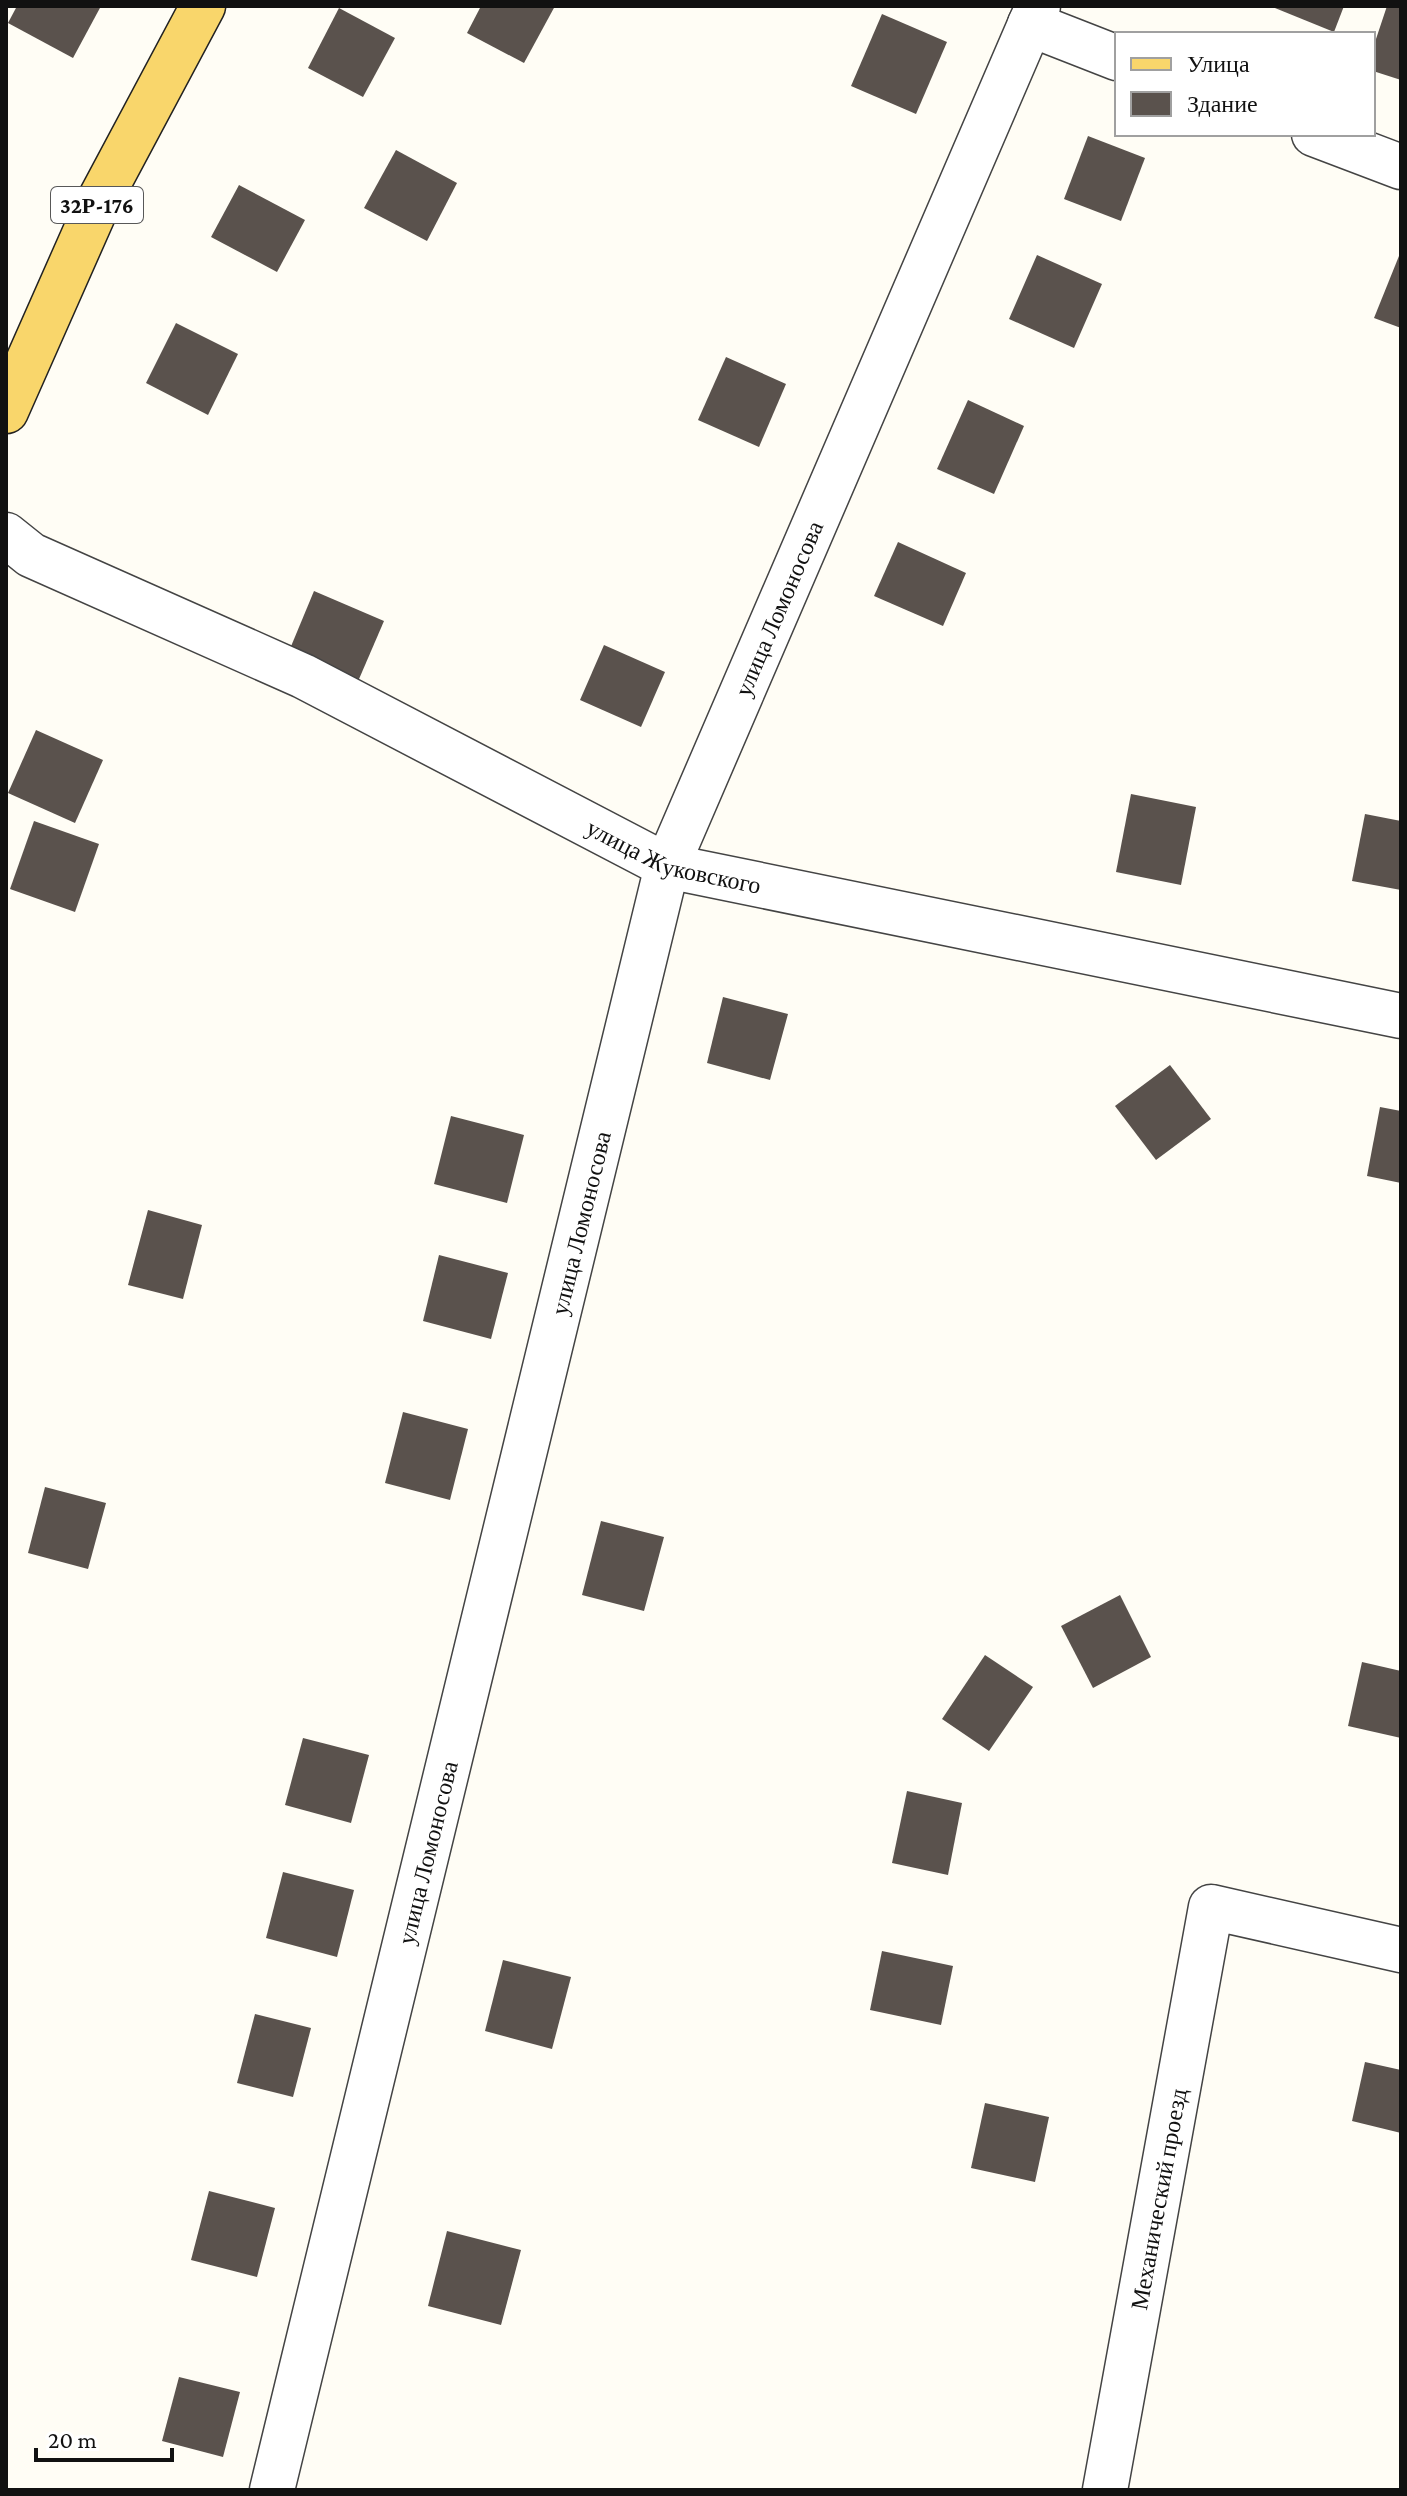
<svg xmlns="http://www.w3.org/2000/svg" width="1407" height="2496" font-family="'Crimson Pro',serif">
<rect width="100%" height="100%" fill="#fffdf5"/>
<g fill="#5a524d">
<polygon points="17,6 101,6 73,58 8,23"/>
<polygon points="481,6 555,6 524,63 467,33"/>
<polygon points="1270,6 1344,6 1334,32"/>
<polygon points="1387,6 1401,6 1401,80 1373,71 1373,48"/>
<polygon points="339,8 395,38 363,97 308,68"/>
<polygon points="882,14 947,42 916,114 851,86"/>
<polygon points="1088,136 1145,158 1121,221 1064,199"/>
<polygon points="396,150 457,183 427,241 364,208"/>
<polygon points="239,185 305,220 277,272 211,237"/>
<polygon points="1401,251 1401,328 1374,318"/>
<polygon points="1037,255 1102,284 1074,348 1009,319"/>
<polygon points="176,323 238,354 208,415 146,383"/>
<polygon points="726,357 786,384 759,447 698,420"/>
<polygon points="968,400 1024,426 994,494 937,469"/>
<polygon points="898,542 966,573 943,626 874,596"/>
<polygon points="314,591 384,621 356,686 287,656"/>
<polygon points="604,645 665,672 641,727 580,700"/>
<polygon points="36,730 103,760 75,823 8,793"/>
<polygon points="1131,794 1196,807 1181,885 1116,872"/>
<polygon points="1365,814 1401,821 1401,890 1352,881"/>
<polygon points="34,821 99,844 75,912 10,889"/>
<polygon points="723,997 788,1014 770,1080 707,1063"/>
<polygon points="1170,1065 1211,1119 1156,1160 1115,1106"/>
<polygon points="1380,1107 1401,1111 1401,1183 1367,1176"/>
<polygon points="451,1116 524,1135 507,1203 434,1184"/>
<polygon points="148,1210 202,1225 183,1299 128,1285"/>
<polygon points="439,1255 508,1273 491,1339 423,1321"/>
<polygon points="403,1412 468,1429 450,1500 385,1483"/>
<polygon points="45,1487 106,1503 88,1569 28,1553"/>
<polygon points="601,1521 664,1537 644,1611 582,1595"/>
<polygon points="1120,1595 1151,1657 1093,1688 1061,1626"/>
<polygon points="985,1655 1033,1687 989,1751 942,1719"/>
<polygon points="1362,1662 1401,1671 1401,1738 1348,1726"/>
<polygon points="303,1738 369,1755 351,1823 285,1805"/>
<polygon points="907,1791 962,1803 948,1875 892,1863"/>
<polygon points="283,1872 354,1890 337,1957 266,1938"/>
<polygon points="882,1951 953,1966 941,2025 870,2010"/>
<polygon points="503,1960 571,1977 552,2049 485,2031"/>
<polygon points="255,2014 311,2028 293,2097 237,2083"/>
<polygon points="1365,2062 1401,2070 1401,2133 1352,2121"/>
<polygon points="985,2103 1049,2117 1035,2182 971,2168"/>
<polygon points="209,2191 275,2208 257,2277 191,2260"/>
<polygon points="447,2231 521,2250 501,2325 428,2306"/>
<polygon points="179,2377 240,2392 223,2457 162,2441"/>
</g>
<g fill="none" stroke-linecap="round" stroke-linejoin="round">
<g stroke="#444" stroke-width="47">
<g id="minor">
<polyline points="1030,24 1117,58"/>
<polyline points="1314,134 1401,167"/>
<path id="s1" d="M6,535l25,20 272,121 364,190 734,150"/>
<path id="s2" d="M272,2490l395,-1624 371,-860"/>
<path id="s3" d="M1105,2490l106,-583 190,43"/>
</g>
</g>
<g stroke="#222" stroke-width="47">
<polyline id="major" points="6,411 99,201 203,6"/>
</g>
<use href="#minor" stroke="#fff" stroke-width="44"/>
<use href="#major" stroke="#f9d66b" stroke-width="44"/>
</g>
<g text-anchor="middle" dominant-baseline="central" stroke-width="8" stroke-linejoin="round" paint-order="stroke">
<rect fill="#fff" stroke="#585858" stroke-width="2" x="51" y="187" width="92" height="36" rx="6"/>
<g font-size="22" font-weight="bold" fill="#111">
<text x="97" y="205">32Р-176</text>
</g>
<g font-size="24" fill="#111" stroke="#fff">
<text stroke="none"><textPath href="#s2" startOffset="1952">улица Ломоносова</textPath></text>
<text stroke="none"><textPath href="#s1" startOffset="744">улица Жуковского</textPath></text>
<text stroke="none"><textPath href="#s2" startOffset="1304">улица Ломоносова</textPath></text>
<text stroke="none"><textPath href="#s2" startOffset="656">улица Ломоносова</textPath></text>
<text stroke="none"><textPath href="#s3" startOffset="296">Механический проезд</textPath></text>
</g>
</g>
<rect width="1407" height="2496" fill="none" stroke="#111111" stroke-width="16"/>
<rect x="1115" y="32" width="260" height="104" fill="#ffffff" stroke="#a0a0a0" stroke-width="2"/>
<rect x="1131" y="58" width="40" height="12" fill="#f9d66b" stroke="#a0a0a0" stroke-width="2"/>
<text x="1187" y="72" font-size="24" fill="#111111">Улица</text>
<rect x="1131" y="92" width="40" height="24" fill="#5a524d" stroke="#a0a0a0" stroke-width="2"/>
<text x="1187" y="112" font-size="24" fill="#111111">Здание</text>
<path d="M36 2448v12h136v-12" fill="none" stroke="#111111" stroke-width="4"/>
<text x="48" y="2448" font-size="24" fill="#111111" stroke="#ffffff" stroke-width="6" paint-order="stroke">20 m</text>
</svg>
